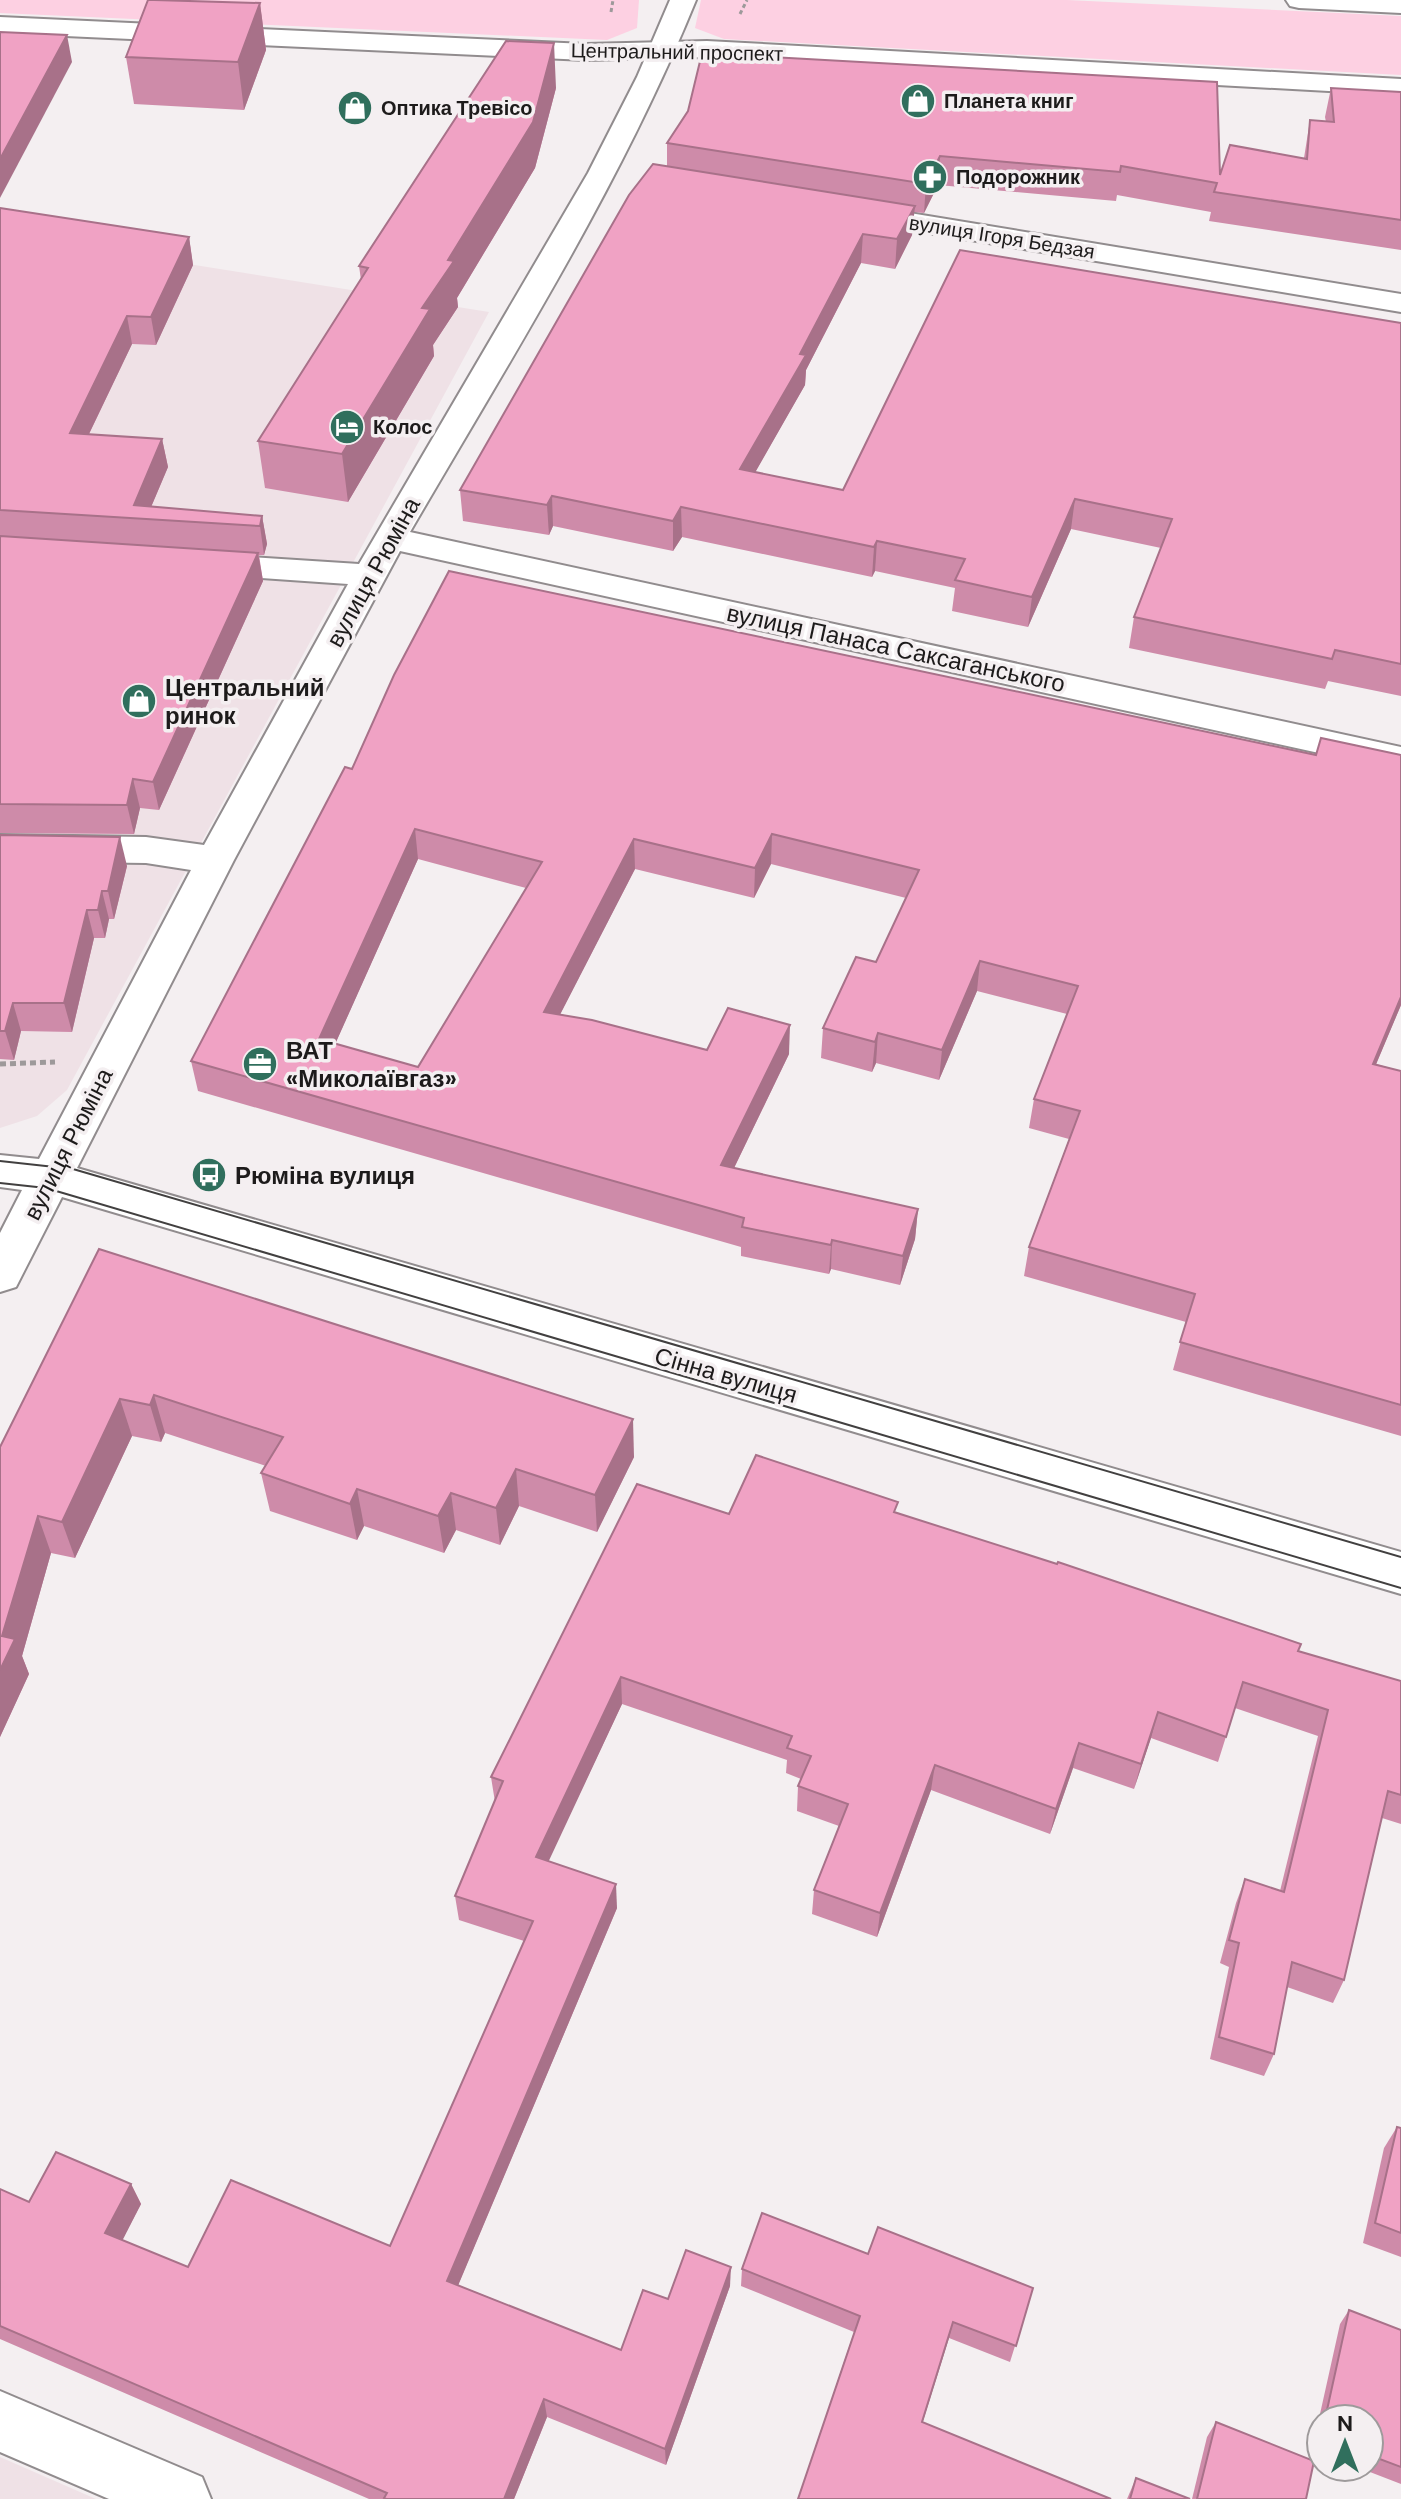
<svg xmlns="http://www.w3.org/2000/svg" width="1401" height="2499" font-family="'DM Sans',sans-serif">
<rect width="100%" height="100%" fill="#f4eff1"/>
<g fill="#efe1e6">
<polygon points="0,234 489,312 67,1090 37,1116 0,1128"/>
<polygon points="0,2457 96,2499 0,2499"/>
</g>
<g fill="#fdd0e2">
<polygon points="0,0 639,0 637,28 607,40 0,13"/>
<polygon points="701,0 1067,0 1401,16 1401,75 724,39 695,28"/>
</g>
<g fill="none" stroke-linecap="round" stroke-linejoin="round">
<g stroke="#918c8e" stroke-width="4">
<g id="minor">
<path d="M670,0h26c-76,187 -185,358 -286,532l991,215v24l-1001,-220 -166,309 -157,308 1324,384v42l-1339,-397 -46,90 -16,5v-59l22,-43 -22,-3v-32l39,4 152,-289 -45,-7 -146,-2v-26l146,2 58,8 144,-261 -146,-10 -12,-3 -5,-7 5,-7 12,-3 157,10 229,-391 49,-96z"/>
<polygon points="855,204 1401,294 1401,312 845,219 840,213 845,207"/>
<polygon points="0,2391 202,2477 211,2499 109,2499 0,2452"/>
</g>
</g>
<g stroke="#918c8e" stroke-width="4">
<g id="major">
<polygon points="1286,0 1401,0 1401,13 1299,8 1290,6"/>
<polygon points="0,17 586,44 707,41 1401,79 1401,95 707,57 586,60 0,33"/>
</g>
</g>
<g stroke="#9d999a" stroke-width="3" stroke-dasharray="4 3" stroke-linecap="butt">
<polyline points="611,12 613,0"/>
<polyline points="740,14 747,0"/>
</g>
<polyline stroke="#9d999a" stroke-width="5" stroke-dasharray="6 4" stroke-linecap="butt" points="0,1064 55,1062"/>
<use href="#minor" fill="#fff" fill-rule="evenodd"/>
<use href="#major" fill="#fff" fill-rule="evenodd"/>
<g stroke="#424040" stroke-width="2">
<polyline points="0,1161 73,1169 1401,1557"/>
<polyline points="0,1183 46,1188 1401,1588"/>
</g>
</g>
<g fill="#ce8ba9" fill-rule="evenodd">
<polygon points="260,3 266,50 244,110 134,104 126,57"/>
<polygon points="556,88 535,168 457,298 458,307 433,345 434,356 348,502 265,488 258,441 361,280 359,266"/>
<polygon points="1331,88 1401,92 1401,250 1209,221 1211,212 1117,195 1116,201 938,185 924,213 914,212 912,235 895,269 861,263 806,370 805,385 755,472 843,490 1401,323 1401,696 1328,681 1325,689 1129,648 1134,617 1161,548 1071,529 1028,627 952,611 955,588 875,571 872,577 682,537 673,551 553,526 549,535 463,521 460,490 667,166 667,143 688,111 1220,175 1304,158 1310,120 1326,122 1325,117"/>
<polygon points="0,208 189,237 193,265 156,345 132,344 89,434 162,439 168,467 151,507 262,516 267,544 264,555 259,555 263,581 159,810 140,808 134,834 0,833"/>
<path d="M1316,755h85v250l-25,59 25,7v365l-228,-66 13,-48 -162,-46 5,-29 40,-108 -40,-11 5,-29 33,-85 -90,-23 -38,89 -63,-17 -4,9 -51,-14 2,-30 53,-66 30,-64 -135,-34 -17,34 -119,-29 -75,145 147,36 82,4 -55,114 184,41 -3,30 -15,46 -69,-16 -2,5 -88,-18v-9l-543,-156 -7,-30 161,-292zM418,859l108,29 -108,179 -83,-23z"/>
<polygon points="0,835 127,866 114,919 109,919 105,938 94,938 72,1032 21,1031 14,1060 0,1059"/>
<polygon points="99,1249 634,1457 597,1532 519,1506 500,1545 456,1530 444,1553 364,1526 357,1540 270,1511 261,1473 266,1466 165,1433 161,1442 132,1436 75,1558 51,1553 22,1656 29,1674 0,1737 0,1447"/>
<polygon points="897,1513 1298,1651 1401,1681 1401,1824 1382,1818 1344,1980 1333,2003 1287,1987 1274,2054 1264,2076 1210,2059 1229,1967 1220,1963 1236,1903 1245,1879 1280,1891 1318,1736 1235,1708 1218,1762 1151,1738 1134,1789 1073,1768 1050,1834 931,1790 877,1937 812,1914 814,1890 839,1826 797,1811 798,1786 801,1779 786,1773 787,1760 622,1704 548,1861 617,1908 458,2285 621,2350 668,2299 730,2286 666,2465 547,2417 514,2499 369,2499 0,2339 0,2189 29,2202 131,2184 141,2204 122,2240 188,2267 390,2246 524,1941 459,1920 455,1896 495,1802 491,1777 729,1514"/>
<polygon points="1397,2127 1401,2129 1401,2257 1363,2243 1384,2148"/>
<polygon points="868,2254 1033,2288 1010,2362 949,2338 798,2499 854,2332 741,2286 742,2269"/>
<polygon points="1349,2310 1401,2330 1401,2484 1357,2467 1369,2467 1369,2419 1321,2419 1321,2453 1312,2450 1340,2324"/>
<polygon points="1216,2422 1306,2499 1192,2499 1207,2437"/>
<polygon points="1136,2478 1189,2499 1127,2499"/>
</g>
<g fill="#a87189">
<polygon points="260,3 266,50 244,110 238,62"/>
<polygon points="67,35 72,62 0,198 0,159"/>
<polygon points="554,43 556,88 535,168 457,298 458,307 433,345 434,356 348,502 342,454 422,308"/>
<polygon points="940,156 938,185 924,213 926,184"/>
<polygon points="915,206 912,235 895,269 897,239"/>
<polygon points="863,234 861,263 806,370 805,385 740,499 740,469"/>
<polygon points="189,237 193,265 156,345 151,317"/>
<polygon points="127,316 132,344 76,461 70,433"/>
<polygon points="162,439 168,467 146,519 134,505"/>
<polygon points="552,496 553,526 549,535 547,505"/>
<polygon points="1075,499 1071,529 1028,627 1032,597"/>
<polygon points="681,507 682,537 673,551 673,521"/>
<polygon points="262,516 267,544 264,555 260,526"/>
<polygon points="877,541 875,571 872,577 874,547"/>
<polygon points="258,553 263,581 159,810 153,782"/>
<polygon points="133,779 140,808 134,834 127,805"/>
<polygon points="415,829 418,859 324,1069 319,1039"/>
<polygon points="772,834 771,864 754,898 755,868"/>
<polygon points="120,837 127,866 114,919 108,891"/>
<polygon points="634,839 635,869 546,1042 544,1012"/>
<polygon points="102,891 109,919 105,938 98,910"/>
<polygon points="87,910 94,938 72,1032 64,1003"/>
<polygon points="980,961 977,991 939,1080 942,1050"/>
<polygon points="1401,997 1401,1005 1364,1093 1373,1064"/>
<polygon points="13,1003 21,1031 14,1060 5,1031"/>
<polygon points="790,1025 789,1054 721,1195 721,1165"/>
<polygon points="878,1033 876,1063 872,1072 875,1042"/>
<polygon points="918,1209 915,1239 900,1285 903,1256"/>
<polygon points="832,1240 831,1269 829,1274 831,1245"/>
<polygon points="154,1395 165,1433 161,1442 150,1405"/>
<polygon points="120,1399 132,1436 75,1558 62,1522"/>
<polygon points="633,1419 634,1457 597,1532 595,1495"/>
<polygon points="516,1469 519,1506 500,1545 496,1508"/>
<polygon points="357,1489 364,1526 357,1540 350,1504"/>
<polygon points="451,1493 456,1530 444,1553 438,1516"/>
<polygon points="38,1516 51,1553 22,1656 29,1674 0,1737 0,1670 2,1636"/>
<polygon points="621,1677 622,1704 539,1882 536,1857"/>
<polygon points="1158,1712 1151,1738 1134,1789 1141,1764"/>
<polygon points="1079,1743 1073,1768 1050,1834 1056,1809"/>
<polygon points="935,1765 931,1790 877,1937 880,1913"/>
<polygon points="616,1884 617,1908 452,2300 447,2281"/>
<polygon points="131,2184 141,2204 116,2253 105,2233"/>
<polygon points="731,2267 730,2286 666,2465 665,2449"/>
<polygon points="953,2322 949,2338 918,2437 922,2422"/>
<polygon points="544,2399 547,2417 514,2499 504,2499"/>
</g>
<g fill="#f0a2c4" stroke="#a87189" stroke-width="2" fill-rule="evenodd">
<polygon points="148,0 154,0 260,3 238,62 126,57"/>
<polygon points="0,32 67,35 0,159"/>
<polygon points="506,41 554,43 533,122 448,260 454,261 422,308 430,309 342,454 258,441 368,268 359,266"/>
<polygon points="702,53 1217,82 1220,175 1230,145 1307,159 1310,120 1334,122 1331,88 1401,92 1401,220 1214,192 1217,183 1121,166 1120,172 940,156 926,184 667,143 688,111"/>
<polygon points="653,164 915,206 897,239 863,234 800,354 806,355 740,469 843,490 960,250 1401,323 1401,664 1335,650 1332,659 1134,617 1172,519 1075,499 1032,597 955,580 965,559 877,541 874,547 681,507 673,521 552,496 547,505 460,490 629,195"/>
<polygon points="0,208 189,237 151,317 127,316 70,433 162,439 134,505 262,516 260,526 0,510"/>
<polygon points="0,536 258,553 153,782 133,779 127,805 0,804"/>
<path d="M449,571l867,184 5,-17 80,17v242l-28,67 28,7v334l-221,-63 15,-48 -166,-47 51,-136 -46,-12 44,-113 -98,-25 -38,89 -64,-17 -3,9 -52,-14 33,-71 20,5 43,-92 -147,-36 -17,34 -121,-29 -90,173 48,8 115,30 21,-42 62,17 -69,140 197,44 -15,47 -71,-16 -1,5 -89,-18 2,-9 -553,-157 154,-294 7,2 42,-94zM415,829l127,33 -124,205 -99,-28z"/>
<polygon points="0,835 120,837 108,891 102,891 98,910 87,910 64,1003 13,1003 5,1031 0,1031"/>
<polygon points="99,1249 633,1419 595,1495 516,1469 496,1508 451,1493 438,1516 357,1489 350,1504 261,1473 283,1437 154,1395 150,1405 120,1399 62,1522 38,1516 2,1636 15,1639 0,1670 0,1447"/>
<polygon points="756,1455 898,1502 894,1512 1057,1564 1058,1562 1301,1644 1298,1651 1401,1681 1401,1795 1388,1791 1344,1980 1292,1962 1274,2054 1219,2037 1239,1943 1229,1940 1245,1879 1284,1892 1328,1710 1243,1682 1226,1737 1158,1712 1141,1764 1079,1743 1056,1809 935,1765 880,1913 814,1890 848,1804 798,1786 811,1756 787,1748 792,1736 621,1677 536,1857 616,1884 447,2281 621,2350 643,2290 668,2299 686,2250 731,2267 665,2449 544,2399 504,2499 386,2499 384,2498 387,2493 0,2326 0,2189 29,2202 56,2152 131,2184 105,2233 188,2267 231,2180 390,2246 533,1921 455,1896 503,1781 491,1777 637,1484 729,1514"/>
<polygon points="1397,2127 1401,2128 1401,2233 1375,2223"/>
<polygon points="762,2213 868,2254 878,2227 1033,2288 1016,2346 953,2322 922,2422 1111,2499 798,2499 860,2316 742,2269"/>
<polygon points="1349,2310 1401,2330 1401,2467 1369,2455 1369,2419 1325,2419"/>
<polygon points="1216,2422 1314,2461 1306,2499 1197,2499"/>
<polygon points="1136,2478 1190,2499 1130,2499"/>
</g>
<defs>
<g id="shop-disc" transform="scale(1.8)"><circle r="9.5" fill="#306f5d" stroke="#f4eff1"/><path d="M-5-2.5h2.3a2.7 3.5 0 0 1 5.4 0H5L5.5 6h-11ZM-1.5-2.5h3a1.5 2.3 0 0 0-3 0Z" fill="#fff"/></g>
<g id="pharmacy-disc" transform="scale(1.8)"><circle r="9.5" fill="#306f5d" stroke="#f4eff1"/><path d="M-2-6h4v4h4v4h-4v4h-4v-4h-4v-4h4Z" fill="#fff"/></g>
<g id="hotel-disc" transform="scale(1.8)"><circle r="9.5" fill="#306f5d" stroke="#f4eff1"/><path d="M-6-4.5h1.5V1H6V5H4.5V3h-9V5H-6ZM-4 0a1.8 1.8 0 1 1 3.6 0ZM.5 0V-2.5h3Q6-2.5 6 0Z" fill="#fff"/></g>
<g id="office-disc" transform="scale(1.8)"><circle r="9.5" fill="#306f5d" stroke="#f4eff1"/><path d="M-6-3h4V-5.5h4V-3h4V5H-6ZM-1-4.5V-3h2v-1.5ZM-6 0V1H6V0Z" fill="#fff"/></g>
<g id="bus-disc" transform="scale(1.8)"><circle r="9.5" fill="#306f5d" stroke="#f4eff1"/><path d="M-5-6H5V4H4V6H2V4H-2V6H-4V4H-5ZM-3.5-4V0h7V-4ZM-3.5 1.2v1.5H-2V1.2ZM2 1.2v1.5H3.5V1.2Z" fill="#fff"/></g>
</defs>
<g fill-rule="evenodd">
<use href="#shop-disc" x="918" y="101"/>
<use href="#shop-disc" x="355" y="108"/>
<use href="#pharmacy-disc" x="930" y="177"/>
<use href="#hotel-disc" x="347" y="427"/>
<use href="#shop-disc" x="139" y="701"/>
<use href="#office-disc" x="260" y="1064"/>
<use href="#bus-disc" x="209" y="1175"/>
</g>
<g text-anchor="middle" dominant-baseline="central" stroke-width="7" stroke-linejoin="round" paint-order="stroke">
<g font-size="20" fill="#1d1b1b" stroke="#f4eff1">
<text transform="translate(677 52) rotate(1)">Центральний проспект</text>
<text transform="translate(1002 237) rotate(9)">вулиця Ігоря Бедзая</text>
</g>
<g font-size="20" font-weight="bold" fill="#1d1b1b" stroke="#f4eff1" text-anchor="start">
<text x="944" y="101">Планета книг</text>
<text x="381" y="108">Оптика Тревісо</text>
<text x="956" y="177">Подорожник</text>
<text x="373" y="427">Колос</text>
</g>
<g font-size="24" fill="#1d1b1b" stroke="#f4eff1">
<text transform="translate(373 572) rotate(-61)">вулиця Рюміна</text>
<text transform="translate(896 648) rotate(12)">вулиця Панаса Саксаганського</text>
<text transform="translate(68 1144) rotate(-63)">вулиця Рюміна</text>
<text transform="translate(726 1375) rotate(16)">Сінна вулиця</text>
</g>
<g font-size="24" font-weight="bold" fill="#1d1b1b" stroke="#f4eff1" text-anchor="start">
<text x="165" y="687">Центральний<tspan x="165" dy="28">ринок</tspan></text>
<text x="286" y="1050">ВАТ<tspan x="286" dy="28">«Миколаївгаз»</tspan></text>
<text x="235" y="1175">Рюміна вулиця</text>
</g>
</g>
<g transform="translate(1345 2443)"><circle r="38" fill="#f4eff1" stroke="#9e9a9b" stroke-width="2"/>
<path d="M0-6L14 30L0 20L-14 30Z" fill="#306f5d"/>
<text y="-12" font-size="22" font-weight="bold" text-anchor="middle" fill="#1d1b1b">N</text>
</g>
</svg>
